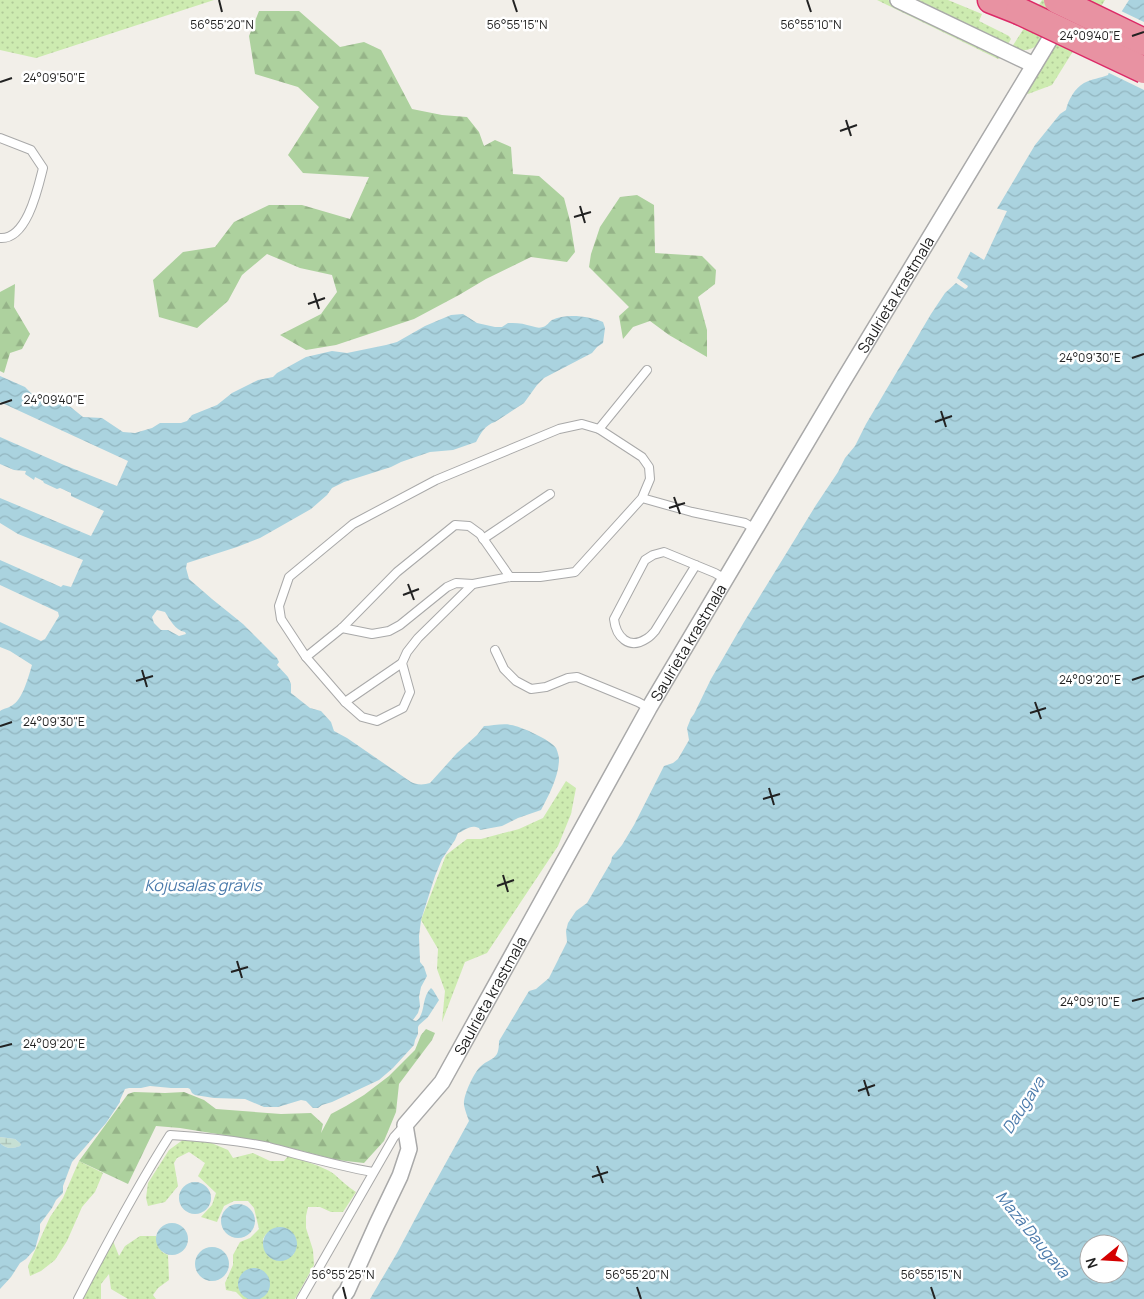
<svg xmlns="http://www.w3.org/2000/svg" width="1144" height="1299" font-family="Manrope,sans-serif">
<defs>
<pattern id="grass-dots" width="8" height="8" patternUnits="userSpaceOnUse" patternTransform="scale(1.25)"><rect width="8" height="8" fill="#cdebb0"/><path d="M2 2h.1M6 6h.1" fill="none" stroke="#b0c997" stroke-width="1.8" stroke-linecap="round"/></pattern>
<pattern id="forest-firs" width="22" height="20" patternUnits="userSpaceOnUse" patternTransform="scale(1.25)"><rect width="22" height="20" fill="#add19e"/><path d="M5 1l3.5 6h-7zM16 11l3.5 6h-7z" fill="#95b388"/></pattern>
<pattern id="wetland-marsh" width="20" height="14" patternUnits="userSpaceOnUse" patternTransform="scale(1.25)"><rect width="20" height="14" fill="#c6e0d4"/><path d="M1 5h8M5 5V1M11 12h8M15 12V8" fill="none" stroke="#aac0b6"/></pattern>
<pattern id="water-waves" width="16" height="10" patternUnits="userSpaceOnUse" patternTransform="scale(1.25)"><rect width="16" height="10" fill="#aad3df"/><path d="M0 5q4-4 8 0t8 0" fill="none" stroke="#92b5bf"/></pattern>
</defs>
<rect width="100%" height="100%" fill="#f2efe9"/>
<g fill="url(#grass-dots)" fill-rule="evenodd">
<polygon points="0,0 214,0 36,58 0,50"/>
<polygon points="877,0 888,0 1002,55 1000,58 998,59"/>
<polygon points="912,0 948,0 982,14 979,21 1009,36 1011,39 1007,46"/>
<path d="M1042,0h25l-28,44c-8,7 -18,8 -27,3z"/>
<polygon points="1083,0 1105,0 1052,85 1028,94 1025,92"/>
<polygon points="566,781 576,788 571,814 558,846 487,953 465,962 442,1022 445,991 437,969 438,949 421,920 446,855 467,839 481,839 519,829 543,818"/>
<path d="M184,1139l25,3 19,8 5,8 20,-5 17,8h14l4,-5c13,4 35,10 46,18 7,6 14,13 22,18l-13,20h-12l-11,-5h-12l-2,9v12l7,22 1,15 -19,34h-52l-7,-7 -10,-2 -1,-7 8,-18v-10l7,-13 10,-4 9,-9 -5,-21 -6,-7h-14l-10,5 -7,16 -16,-5 11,-12 4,-12 -18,-17 7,-13 -16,-11 -12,6 -3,5 4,23 -13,16 -17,4 -2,-8 2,-15 21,-33zM285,1228c11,5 14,17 8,27l-30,-11v-5l3,-5z"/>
<polygon points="79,1161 103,1173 95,1192 82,1207 67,1241 55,1260 41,1271 30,1276 28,1266 50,1217 63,1198"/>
<polygon points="140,1236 156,1236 162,1252 168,1255 169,1280 158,1288 153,1295 156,1299 128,1299 111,1289 109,1274 101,1284 101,1299 82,1299 101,1261 113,1241 119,1256 125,1246"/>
</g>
<g fill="url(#forest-firs)">
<polygon points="259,11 299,11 340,47 364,42 381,50 412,109 442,115 467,117 479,132 484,146 495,140 511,147 513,174 539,176 564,198 570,221 575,252 567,262 531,257 486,279 459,295 414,319 336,345 306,350 280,335 321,314 337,292 332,275 300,268 267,254 242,275 228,301 197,328 159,317 153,280 183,252 215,247 234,222 269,205 302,205 350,219 369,177 303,173 288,155 319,107 298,87 255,74 249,36"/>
<polygon points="637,195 654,205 655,253 702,256 716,270 715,284 698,297 707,330 707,357 669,335 650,321 633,327 623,339 619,316 629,307 589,267 591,254 600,227 620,197"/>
<polygon points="15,284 14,307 30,334 22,349 10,353 4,373 0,371 0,292"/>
<polygon points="426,1029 435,1033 432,1040 399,1084 396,1112 384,1141 364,1163 337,1160 267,1142 180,1128 156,1126 128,1184 79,1161 128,1094 134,1092 165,1093 184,1092 204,1100 216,1109 281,1114 311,1113 323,1124 321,1133 331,1114 346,1106 364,1095 389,1076 415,1050 421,1035"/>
</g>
<path fill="url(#wetland-marsh)" d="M0,1137l15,2 6,5 -1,2c-8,3 -14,3 -20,-3z"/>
<g fill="url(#water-waves)" fill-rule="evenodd">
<path d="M1129,0h15v1299h-774l27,-46 25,-47 47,-85c-2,-5 -4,-11 -5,-16 -1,-9 9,-30 15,-37 12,-12 20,-6 20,-27l30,-50 7,-2 13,-11 18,-36 -1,-11 2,-8 8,-12 11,-8 24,-41 1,-5 10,-12 12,-20 30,-59 9,-3 5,-4 11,-19 -2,-12 4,-10 3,-4 17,-35 33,-57 72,-117 22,-33 7,-14 10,-12 11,-22 65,-110 14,-21 11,-10 9,6 2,-1 1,-2 -11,-8 16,-31 5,3 17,-38 40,-67 25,-31 6,-4c2,-10 9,-22 18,-27 7,-4 17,-5 24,-8l5,-15 7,-46zM1089,1244h30v30h-30z"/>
<path d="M463,314l14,9 18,4h7l6,-4c6,0 13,0 19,2 6,1 10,4 16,2 4,-1 6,-5 9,-7 13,-7 38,-4 51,2l2,6 -2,15 -6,4 -5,6 -48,25 -7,7 -13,18 -29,19c-10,3 -14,11 -19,20l-23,8 -23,2 -29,10 -10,5 -47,15 -12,6 -5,7 -16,14 -51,29 -23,9 -50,16 -1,5 3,11 23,20 31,25 34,34 2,4 -2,3 11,12 3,7v9l19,15 11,3 10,11 3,9 13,7 64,44c5,3 13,3 19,1l27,-30 20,-18 7,-9c8,0 19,-3 27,-1 9,1 40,15 45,23 1,2 3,8 3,11 0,17 -10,36 -18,51l-23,8 -16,8 -22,4 -1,-2c-9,-4 -13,2 -21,5l-3,7 -13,19 -7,17 -14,44 -2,16 1,26 4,5 3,9 -6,11 -2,10 1,9 -2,7 -5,7 3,1c10,-6 5,-24 15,-33l2,2 6,10 -11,17 -9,8 -1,2v7l-3,6 -1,5 -21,23 -14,12 -47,22 -10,3 -4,3h-5l-7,-7 -5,-1 -23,7h-14l-19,-8 -31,-1 -19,-3 -3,-2 -2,-4 -2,-1h-17l-21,-2 -9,2h-12l-4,1 -5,11v2l-14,21 -34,39 -9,24v7l-7,7 -4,8 -12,16v7l-5,18 -9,10 -6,4 -9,14 -11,12v-146c6,6 12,6 20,3l1,-2 -6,-5 -15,-2v-426c4,-3 10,-3 14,-7 9,-6 15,-29 18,-39l-22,-14 -10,-4v-25l41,19 4,-2 14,-23 -1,-4 -58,-27v-25l61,27 2,-2 8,2 12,-27 -65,-26 -18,-11v-25l91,38 13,-25 -33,-15v-3l-11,-5 -3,1 -13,-6 -1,-2 -8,-4 -1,3 -9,-6 1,-3 -12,-1 -14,-6v-27l64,28 53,21 11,-25 -128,-59v-26l25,11 7,7 26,8 9,2 16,13 19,1 21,14 12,1 17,-5 8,-5h21l6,-2 5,-6 25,-10 15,-12 26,-13 15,-3 4,-4 29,-16 26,-6 15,2 39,-8 11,-3 28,-16 26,-11zM157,610l8,2c5,8 10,18 20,20l1,2 -7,2 -11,-6h-7l-7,-7 -2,-6z"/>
<circle cx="195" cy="1198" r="16"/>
<circle cx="238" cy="1221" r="17"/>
<circle cx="172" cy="1239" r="16"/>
<circle cx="280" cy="1244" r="17"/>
<circle cx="212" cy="1264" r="17"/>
<circle cx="254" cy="1284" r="16"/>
</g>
<g fill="#f2efe9">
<polygon points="1119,10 1144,22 1144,90 1107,72 1115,37 1117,13"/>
<polygon points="995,208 1007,211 984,260 968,250 972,245 977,247"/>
</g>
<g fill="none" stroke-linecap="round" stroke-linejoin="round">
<g stroke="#a9a9a9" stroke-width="10">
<g id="lane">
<path d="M0,138l31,12 12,18c-5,20 -16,72 -43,70"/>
<polyline points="599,429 647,370"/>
<polyline points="642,498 650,479 649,467 642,457 599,429 582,424 559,429 436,480 353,524 289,577 279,606 281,619 306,657 345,702 362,717 377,721 403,708 410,692 402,663 407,652 418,638 473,584 510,577 540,577 575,572 642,498 692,512 745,523 755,529"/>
<polyline points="483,539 550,494"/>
<path d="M696,565l-41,66c-2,2 -5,6 -9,8 -17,11 -30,-2 -32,-20l31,-59 8,-5 11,-3 51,21 10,6"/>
<polyline points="342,628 372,634 389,631 400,625 447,587 456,583 473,584"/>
<polyline points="495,650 504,669 516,681 531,689 546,687 568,678 577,677 638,702 649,708"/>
<polyline points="306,657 342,628 397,572 455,525 469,526 480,534 510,577"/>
<polyline points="345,702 402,663"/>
<path d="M78,1299c29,-56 58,-111 92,-164 33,2 66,5 99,12 35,9 69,19 104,25"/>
<polyline points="301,1299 394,1137 405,1125"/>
</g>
</g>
<g stroke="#a9a9a9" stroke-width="18">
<g id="street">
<polyline points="898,0 1034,65"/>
<path id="s1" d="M341,1299l6,-8 30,-67 23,-48 9,-27 -4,-24 37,-43 207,-374 191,-322 219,-362"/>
</g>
</g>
<g stroke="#dc2a67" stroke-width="29">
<polyline id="highway" points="991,0 1019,11"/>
</g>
<use href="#lane" stroke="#fff" stroke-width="8"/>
<use href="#street" stroke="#fff" stroke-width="15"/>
<use href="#highway" stroke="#e892a2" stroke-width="26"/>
<g stroke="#dc2a67" stroke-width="29" stroke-linecap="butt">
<g id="highway-bridge">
<polyline points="1057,0 1144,42"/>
<polyline points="1019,11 1144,70"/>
</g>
</g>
<use href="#highway-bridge" stroke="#e892a2" stroke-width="26"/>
</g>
<path fill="none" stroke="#222" stroke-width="2" d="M219,0l3,12M513,0l4,12M807,0l4,12M1132,36l12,-4M0,82l12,-4M846,120l5,16M840,131l17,-6M580,206l5,17M574,217l17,-5M314,293l5,16M308,304l17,-6M1132,358l12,-4M0,404l12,-4M941,411l5,16M935,422l17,-6M674,497l6,17M669,508l16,-5M408,584l6,16M403,595l16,-6M142,670l5,17M1132,680l12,-4M136,681l17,-5M1035,702l6,17M1030,713l16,-5M0,726l12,-4M769,788l5,17M763,799l17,-5M503,875l5,17M497,886l17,-6M237,961l5,17M231,972l17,-5M1132,1001l12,-3M0,1047l12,-3M864,1080l5,16M858,1091l17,-6M597,1166l6,17M592,1177l16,-5M343,1287l3,12M637,1287l4,12M931,1287l4,12"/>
<g text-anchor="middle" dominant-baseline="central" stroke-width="5" stroke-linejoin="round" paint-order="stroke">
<g font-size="15" fill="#222" stroke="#fff">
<text stroke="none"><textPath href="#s1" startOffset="1155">Saulrieta krastmala</textPath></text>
<text stroke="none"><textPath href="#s1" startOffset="750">Saulrieta krastmala</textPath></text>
<text stroke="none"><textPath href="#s1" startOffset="345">Saulrieta krastmala</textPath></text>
</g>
<g font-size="16" font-style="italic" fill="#4a7aab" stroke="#fff">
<text x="203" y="885">Kojusalas grāvis</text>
<text transform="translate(1023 1105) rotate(-57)">Daugava</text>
<text transform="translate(1033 1234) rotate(51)">Mazā Daugava</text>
</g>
</g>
<g font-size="12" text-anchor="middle" fill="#222" stroke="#fff" stroke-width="5" stroke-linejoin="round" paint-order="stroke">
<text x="222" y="29">56°55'20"N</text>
<text x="517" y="29">56°55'15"N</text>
<text x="811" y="29">56°55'10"N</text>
<text x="1090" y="40">24°09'40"E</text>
<text x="54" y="82">24°09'50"E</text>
<text x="1090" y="362">24°09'30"E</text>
<text x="54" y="404">24°09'40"E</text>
<text x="1090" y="684">24°09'20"E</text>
<text x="54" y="726">24°09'30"E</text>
<text x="1090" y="1006">24°09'10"E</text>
<text x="54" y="1048">24°09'20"E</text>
<text x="343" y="1279">56°55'25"N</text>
<text x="637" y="1279">56°55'20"N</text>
<text x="931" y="1279">56°55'15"N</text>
</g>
<g transform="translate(1104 1259) rotate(252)"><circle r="24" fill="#ffffff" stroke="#a7a7a7"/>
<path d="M0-4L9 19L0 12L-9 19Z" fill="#d40000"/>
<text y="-8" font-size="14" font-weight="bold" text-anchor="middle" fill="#222222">N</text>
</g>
</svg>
